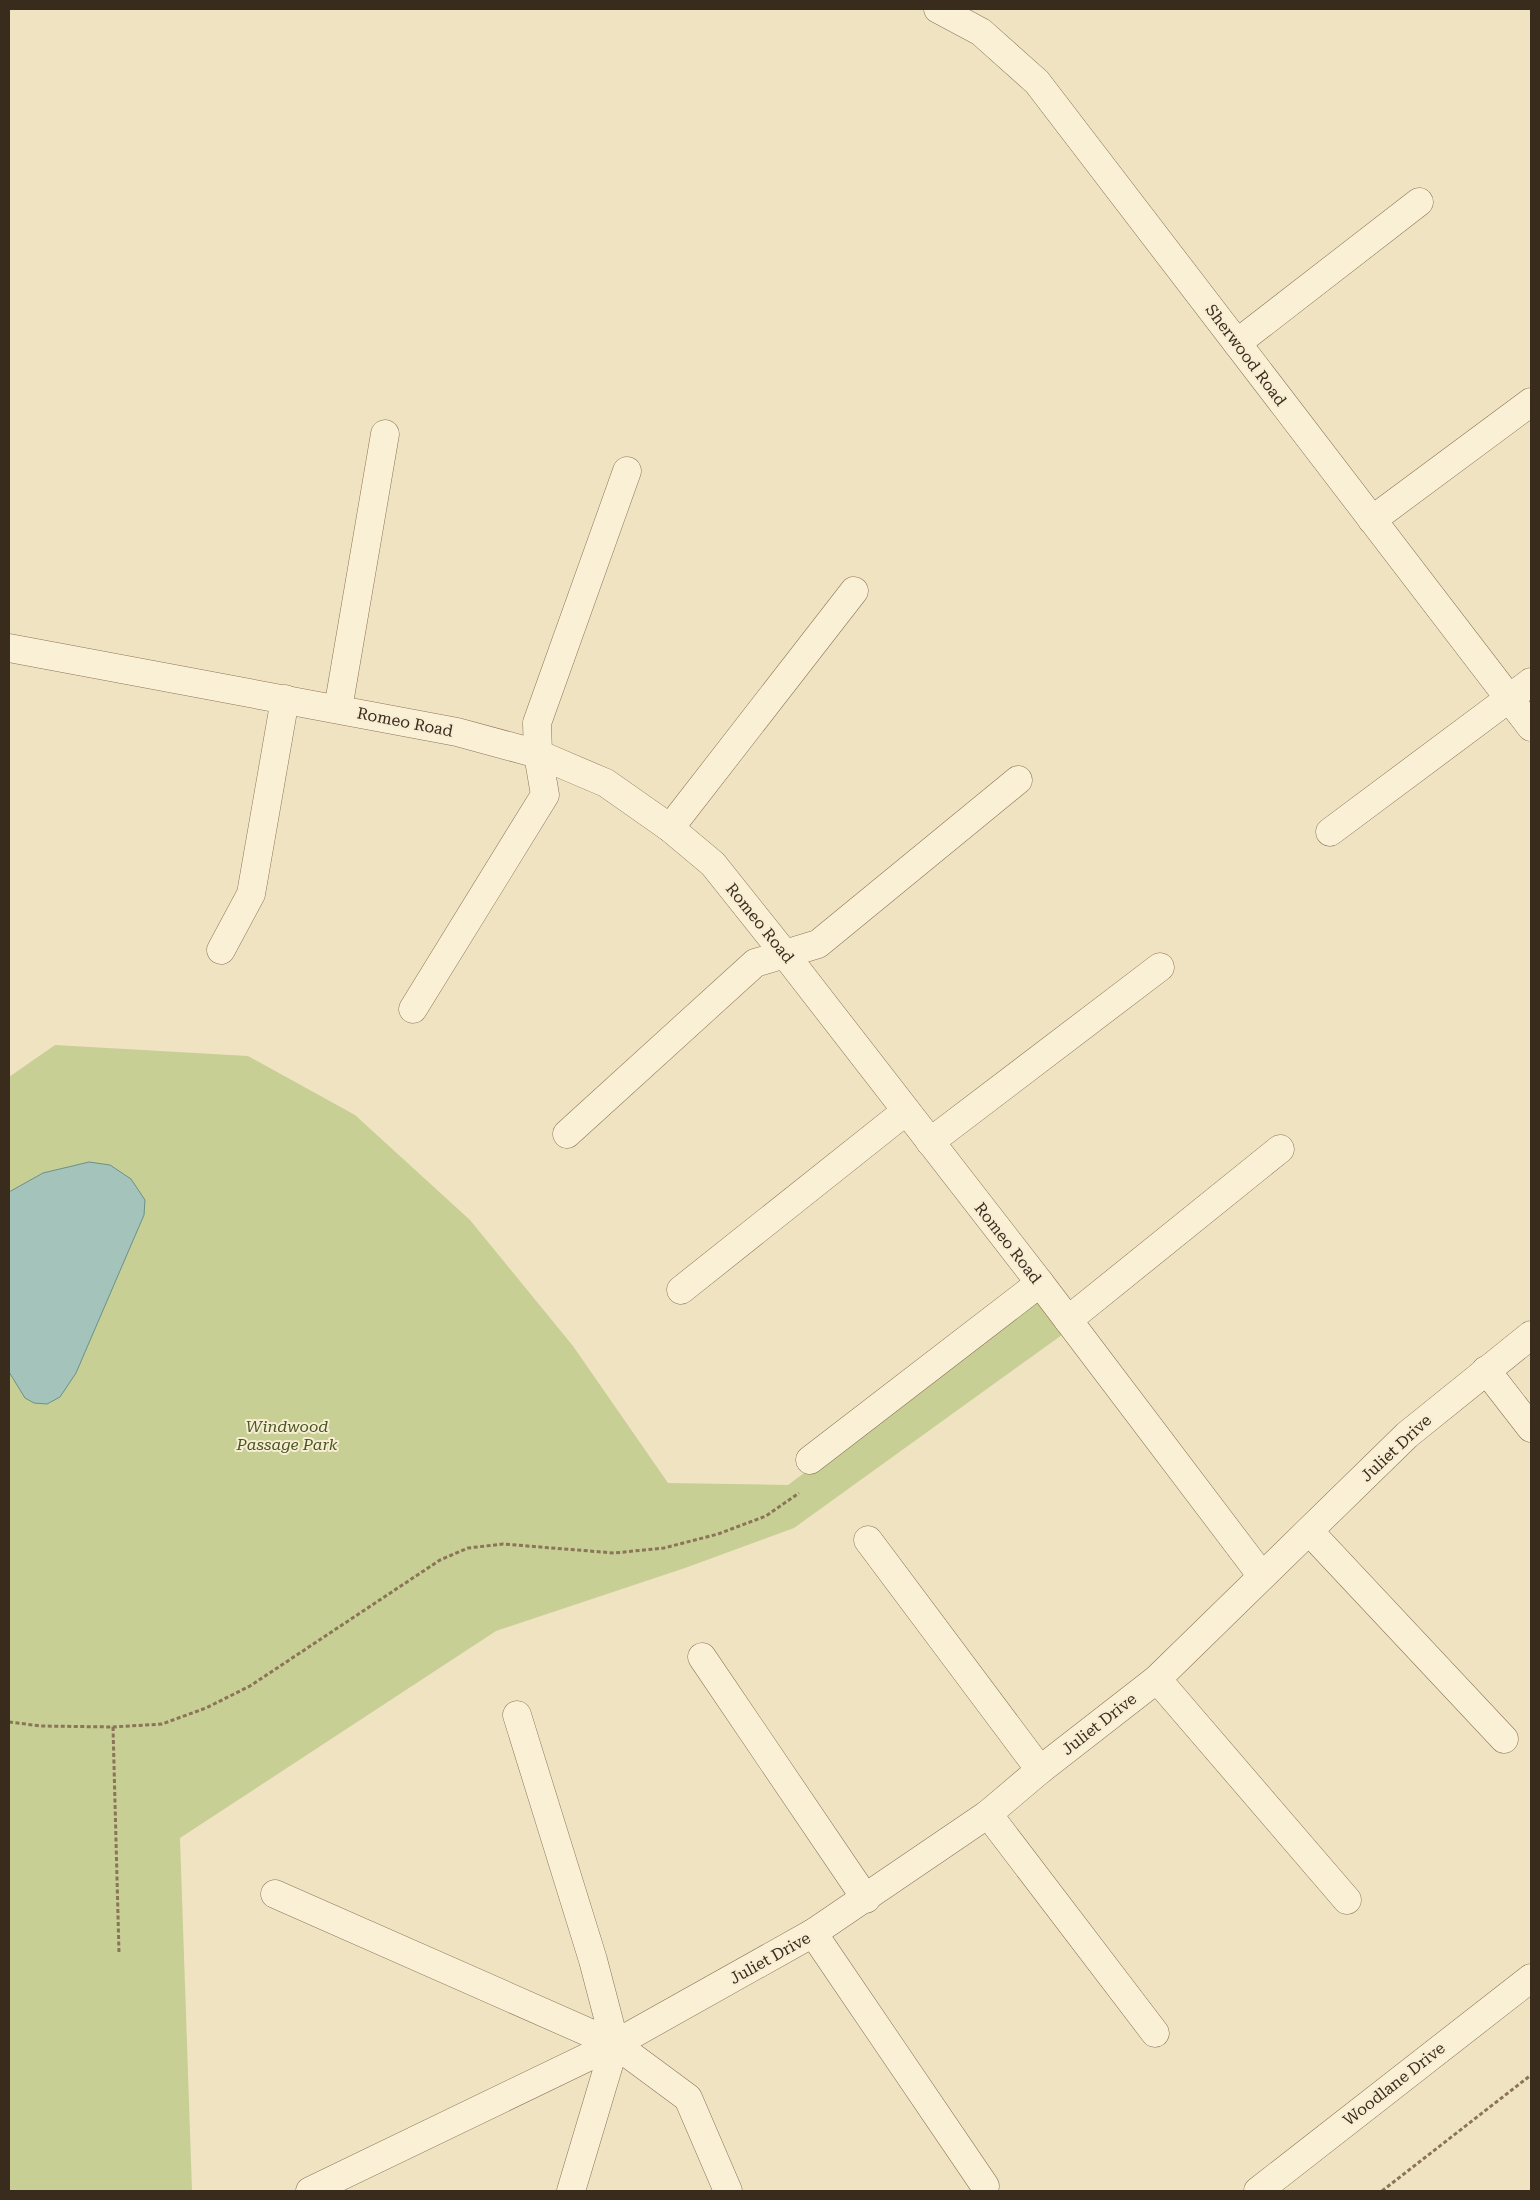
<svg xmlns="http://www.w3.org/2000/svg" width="1540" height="2200" font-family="'Roboto Serif',serif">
<rect width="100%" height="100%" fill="#f0e3c2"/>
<polygon fill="#c7cf95" points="55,1045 248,1056 355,1115 470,1220 573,1346 668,1483 788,1485 1047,1293 1073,1327 794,1528 685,1568 496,1631 180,1838 192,2191 9,2191 9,1077"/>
<polygon fill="#a4c3ba" stroke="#6b9188" points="89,1162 110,1165 131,1179 145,1200 144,1215 76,1373 60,1397 47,1404 34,1403 25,1398 9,1372 9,1192 43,1173"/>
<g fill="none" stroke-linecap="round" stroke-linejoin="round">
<g stroke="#8b7458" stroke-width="29">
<g id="minor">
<polyline points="938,9 981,32 1037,82 1531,727"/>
<polyline points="1237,343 1419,202"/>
<polyline points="1372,520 1531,402"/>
<polyline points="9,648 457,732 538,754 606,783 670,828 713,864 784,953 1040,1283 1262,1576"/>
<polyline points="338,709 385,434"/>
<polyline points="670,828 854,591"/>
<polyline points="1330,832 1531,682"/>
<polyline points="221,950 251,894 285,699"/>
<polyline points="413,1009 545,795 538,754 537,723 627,471"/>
<polyline points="567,1134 755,963 818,944 1018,780"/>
<polyline points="930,1142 1160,967"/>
<polyline points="681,1290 906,1111"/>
<polyline points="1068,1320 1280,1149"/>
<polyline points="1486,1370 1531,1428"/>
<polyline points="810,1460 1040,1283"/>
<polyline points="1309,1531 1504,1739"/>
<polyline points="868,1540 1040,1770"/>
<polyline points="702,1657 866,1899"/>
<polyline points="1157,1679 1347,1900"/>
<polyline points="517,1715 593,1960 615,2044 688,2098 728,2191"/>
<polyline points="988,1814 1155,2033"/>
<polyline points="275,1894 615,2044 571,2191"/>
<polyline points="813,1933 985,2186"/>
<polyline points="310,2191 615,2044 813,1933 988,1814 1040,1770 1157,1679 1407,1435 1531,1335"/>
<polyline points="1258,2191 1531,1978"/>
</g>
</g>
<g stroke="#8b7458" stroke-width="3" stroke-dasharray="4 2.5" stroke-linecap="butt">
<polyline points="9,1722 41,1726 113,1727 162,1724 206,1708 250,1686 440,1560 468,1548 503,1544 614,1553 664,1548 718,1534 766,1516 799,1493"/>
<polyline points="113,1727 119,1953"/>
<polyline points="1382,2191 1531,2075"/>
</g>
<use href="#minor" stroke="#faf0d6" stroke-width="28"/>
</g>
<g text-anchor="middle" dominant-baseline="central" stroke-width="4" stroke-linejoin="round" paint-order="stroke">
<g font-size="16" fill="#3a2c1d" stroke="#f7edd2">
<text transform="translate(1246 355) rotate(53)">Sherwood Road</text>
<text transform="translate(405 722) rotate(11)">Romeo Road</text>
<text transform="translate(760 923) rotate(51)">Romeo Road</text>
<text transform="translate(1008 1243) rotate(52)">Romeo Road</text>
<text transform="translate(1396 1448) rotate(-43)">Juliet Drive</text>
<text transform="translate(1099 1724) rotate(-38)">Juliet Drive</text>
<text transform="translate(770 1958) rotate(-29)">Juliet Drive</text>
<text transform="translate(1394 2084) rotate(-38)">Woodlane Drive</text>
</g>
<g font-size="16" font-style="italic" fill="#495822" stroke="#f7edd2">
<text x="287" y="1426">Windwood<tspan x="287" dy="18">Passage Park</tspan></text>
</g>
</g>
<rect width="1540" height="2200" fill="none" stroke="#3a2c1d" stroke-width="20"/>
</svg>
